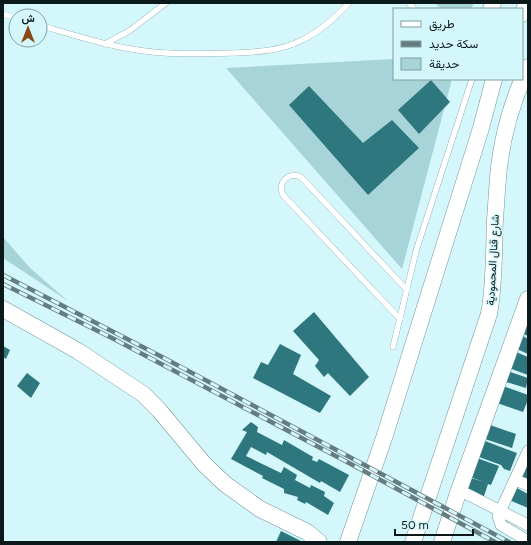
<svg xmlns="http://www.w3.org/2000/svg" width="531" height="545" font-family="Figtree,Vazirmatn,sans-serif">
<rect width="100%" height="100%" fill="#d3f7fa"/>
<g fill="#a7d4d8">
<polygon points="435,3 474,3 471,9 441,9"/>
<polygon points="394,59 394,79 452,79 402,269 226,68"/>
<polygon points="3,237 30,268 68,301 3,258"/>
</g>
<g fill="#2f777e">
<polygon points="431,80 450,102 419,134 398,110"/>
<polygon points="309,86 363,143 392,120 419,148 368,195 289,105"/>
<polygon points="314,312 369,377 350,396 328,373 324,377 315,366 319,360 293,331"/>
<polygon points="526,327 528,327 528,336 523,334"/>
<polygon points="523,336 528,339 528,354 517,349"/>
<polygon points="280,344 301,355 293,374 331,396 320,413 253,378 261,362 268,365"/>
<polygon points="3,346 10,350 6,359 3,357"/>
<polygon points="516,352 528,357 528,375 509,368"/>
<polygon points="507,371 528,378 526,388 503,381"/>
<polygon points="27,373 40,383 31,398 17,386"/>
<polygon points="503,386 528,395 528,400 523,412 497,403"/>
<polygon points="251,422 258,427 257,432 282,445 284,440 313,457 312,460 317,462 319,459 349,475 340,492 321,481 320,483 267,452 266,455 251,447 246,456 281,473 284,467 297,475 295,480 310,488 311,485 325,492 324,496 334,503 328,515 306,502 305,504 297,500 298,497 284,493 284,489 262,478 263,476 231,459 247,432 242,430"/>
<polygon points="490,425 516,434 512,448 485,439"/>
<polygon points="485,441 517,453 510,471 504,469 501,465 479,457"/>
<polygon points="528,455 528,483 518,479"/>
<polygon points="477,458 499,466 491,485 488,484 483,499 465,493 471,478 484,482 470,477"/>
<polygon points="513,486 528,494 528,508 507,499"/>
<polygon points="281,531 303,542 276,542"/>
</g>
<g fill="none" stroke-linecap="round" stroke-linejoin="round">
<g stroke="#739598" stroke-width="6">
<g id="lane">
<polyline points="409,3 414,9"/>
<polyline points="3,14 16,18"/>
<path d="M40,25c30,9 60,19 91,24 34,6 69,5 103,4 23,-1 47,-2 68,-13 19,-9 33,-22 47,-37"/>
<polyline points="105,44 129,31 166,3"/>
<path d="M400,319l-117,-124c-6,-13 6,-24 18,-18l106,113"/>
<polyline points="393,347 416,251 472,79"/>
</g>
</g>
<g stroke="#739598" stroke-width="12">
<g id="street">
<polyline points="528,451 498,516 501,525 528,541"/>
<polyline points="515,480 528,485"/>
<polyline points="459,490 528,525"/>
</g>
</g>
<g stroke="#739598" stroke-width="17">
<g id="secondary">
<polyline points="491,9 493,3"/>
<polyline points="522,14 527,3"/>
<polyline points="3,309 78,351 143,394 159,410 204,464 225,484 260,509 307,532 319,542"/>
<polyline points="348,542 384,438 481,128 494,79"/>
<path d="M413,542l76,-228c4,-20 4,-38 5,-58 0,-22 1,-43 3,-65 2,-42 13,-86 31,-124"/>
<polyline points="442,542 459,490 528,299"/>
</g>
</g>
<use href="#lane" stroke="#fff" stroke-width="5.5"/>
<use href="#street" stroke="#fff" stroke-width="11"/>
<use href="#secondary" stroke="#fff" stroke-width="16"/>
<g stroke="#667d80" stroke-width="4.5">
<g id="rail">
<polyline points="3,275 164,358 509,542"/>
<polyline points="3,284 112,338 349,463 495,542"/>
</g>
</g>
<use href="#rail" stroke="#d3f7fa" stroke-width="3" stroke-dasharray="9" stroke-linecap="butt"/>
</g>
<g text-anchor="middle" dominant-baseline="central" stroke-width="3" stroke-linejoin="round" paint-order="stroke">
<g font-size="11" fill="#0c191b" stroke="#d3f7fa">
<text transform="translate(493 260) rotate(-87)">شارع قنال المحمودية</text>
</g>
</g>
<rect width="531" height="545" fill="none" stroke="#0c191b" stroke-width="8"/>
<rect x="393" y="8" width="130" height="72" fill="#d3f7fa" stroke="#839ea1"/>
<rect x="401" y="21" width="20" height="6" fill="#ffffff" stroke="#839ea1"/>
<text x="429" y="28" font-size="12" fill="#0c191b">طريق</text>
<rect x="401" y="41" width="20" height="6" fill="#667d80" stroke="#839ea1"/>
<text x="429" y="48" font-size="12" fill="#0c191b">سكة حديد</text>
<rect x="401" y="58" width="20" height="12" fill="#a7d4d8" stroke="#839ea1"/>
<text x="429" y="68" font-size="12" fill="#0c191b">حديقة</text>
<g transform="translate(28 28)"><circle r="19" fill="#d3f7fa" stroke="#839ea1"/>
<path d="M0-3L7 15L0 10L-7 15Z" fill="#884713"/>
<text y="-6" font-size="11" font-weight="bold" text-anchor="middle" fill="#0c191b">ش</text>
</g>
<path d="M395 529v6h78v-6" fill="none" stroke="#0c191b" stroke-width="2"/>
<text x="401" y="529" font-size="12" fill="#0c191b" stroke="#d3f7fa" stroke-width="3" paint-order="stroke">50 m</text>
</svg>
